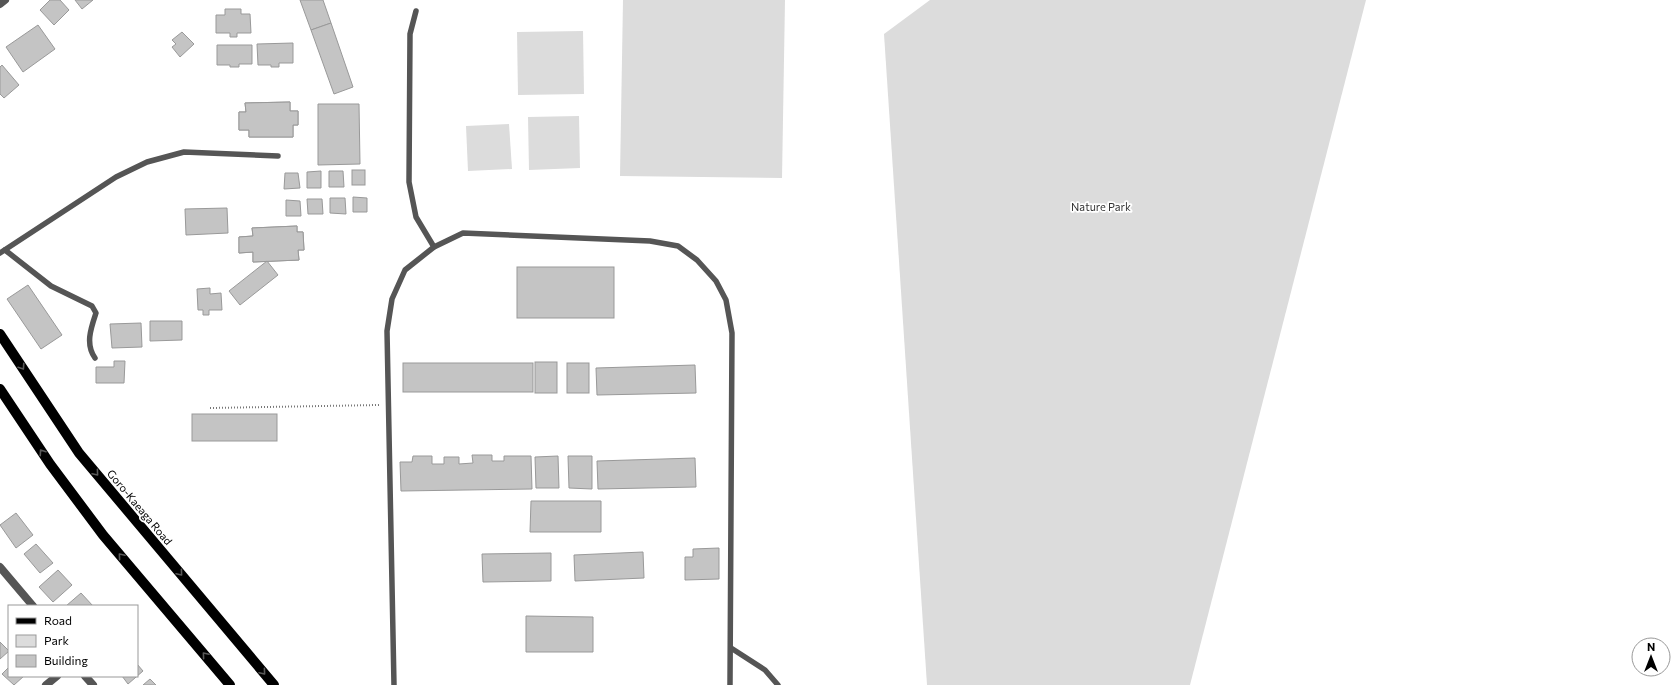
<svg xmlns="http://www.w3.org/2000/svg" width="1679" height="685" font-family="Commissioner,sans-serif">
<rect width="100%" height="100%" fill="#fff"/>
<g fill="#dcdcdc">
<polygon points="623,0 785,0 782,178 620,176"/>
<polygon points="930,0 1366,0 1190,685 927,685 884,34"/>
<polygon points="583,31 584,94 518,95 517,32"/>
<polygon points="579,116 580,168 529,170 528,117"/>
<polygon points="509,124 512,169 468,171 466,126"/>
</g>
<g fill="#c4c4c4" stroke="#999" fill-rule="evenodd">
<polygon points="50,0 60,0 69,10 54,25 40,10"/>
<polygon points="75,0 93,0 82,9"/>
<polygon points="300,0 323,0 331,23 311,30"/>
<polygon points="225,9 241,9 241,14 250,14 251,33 237,33 237,37 230,37 230,33 216,33 216,15 225,15"/>
<polygon points="331,23 353,87 334,94 311,30"/>
<polygon points="38,25 55,49 23,72 6,47"/>
<polygon points="182,32 194,44 180,57 172,47 176,44 172,40"/>
<polygon points="293,43 293,63 279,63 279,67 271,67 271,65 258,65 257,44"/>
<polygon points="217,45 252,45 252,64 239,64 239,67 230,67 230,65 217,65"/>
<polygon points="2,65 19,85 4,98 0,94 0,67"/>
<path d="M290,102v9h8v14h-5v12h-44v-7h-10v-18h7l-1,-9zM254,113h33v13l-33,-1z"/>
<polygon points="290,102 290,111 298,111 298,125 293,125 293,137 249,137 249,130 239,130 239,112 246,112 245,103"/>
<polygon points="318,104 359,104 360,164 318,165"/>
<rect x="352" y="170" width="13" height="15"/>
<polygon points="321,171 321,188 307,188 307,172"/>
<polygon points="329,171 343,171 344,187 329,187"/>
<polygon points="285,173 298,173 300,188 284,189"/>
<polygon points="353,197 367,198 367,212 353,212"/>
<polygon points="330,198 345,198 346,214 330,213"/>
<polygon points="307,199 322,199 323,214 308,214"/>
<polygon points="286,200 300,201 301,216 286,216"/>
<polygon points="227,208 228,233 186,235 185,209"/>
<path d="M297,226v6h6l1,18h-6l1,10 -46,2v-10l-14,1v-16l14,-1 -1,-8zM259,237h33v13h-33z"/>
<polygon points="297,226 297,232 303,232 304,250 298,250 299,260 253,262 253,252 239,253 239,237 253,236 252,228"/>
<polygon points="267,261 278,275 240,305 229,291"/>
<rect x="517" y="267" width="97" height="51"/>
<polygon points="28,285 62,335 41,349 7,299"/>
<polygon points="210,288 210,294 221,293 222,310 209,310 209,315 203,315 203,310 198,310 197,289"/>
<polygon points="150,321 182,321 182,340 150,341"/>
<polygon points="141,323 142,347 112,348 110,324"/>
<polygon points="114,361 125,361 124,383 96,383 96,367 114,367"/>
<rect x="535" y="362" width="22" height="31"/>
<rect x="403" y="363" width="130" height="29"/>
<rect x="567" y="363" width="22" height="30"/>
<polygon points="695,365 696,393 597,395 596,368"/>
<rect x="192" y="414" width="85" height="27"/>
<polygon points="472,455 492,455 492,461 504,461 504,456 531,456 532,489 401,491 400,462 412,462 413,456 432,456 432,464 444,464 444,457 459,457 459,464 473,463"/>
<polygon points="558,456 559,488 536,488 535,457"/>
<polygon points="568,456 592,456 592,489 569,488"/>
<polygon points="695,458 696,487 598,489 597,461"/>
<polygon points="531,501 601,501 601,532 530,532"/>
<polygon points="16,513 33,535 16,548 0,525"/>
<polygon points="36,544 53,563 40,573 24,554"/>
<polygon points="719,548 719,579 685,580 685,557 693,557 693,549"/>
<polygon points="643,552 644,578 575,581 574,555"/>
<polygon points="551,553 551,581 483,582 482,554"/>
<polygon points="58,570 72,585 53,602 39,587"/>
<polygon points="81,593 93,606 66,606"/>
<polygon points="526,616 593,617 593,652 526,652"/>
<polygon points="0,642 9,651 0,659"/>
<polygon points="137,664 143,671 128,684 122,676 137,676"/>
<polygon points="9,667 9,676 24,676 14,685 2,674"/>
<polygon points="150,679 156,685 143,685"/>
</g>
<g fill="none" stroke-linecap="round" stroke-linejoin="round">
<polyline stroke="#777" stroke-width="2" stroke-dasharray="1 2" stroke-linecap="butt" points="210,408 379,405"/>
<g stroke="#555" stroke-width="5.5">
<polyline points="416,11 410,34 409,182 416,217 434,247"/>
<path d="M5,250l46,36 41,20 4,7c-5,15 -11,31 -1,45"/>
<polyline points="0,253 116,177 147,162 184,152 278,156"/>
<polyline points="731,648 765,670 778,685"/>
<polyline points="394,685 387,331 392,299 405,270 434,247 463,233 650,241 678,246 697,260 716,281 726,300 732,333 730,685"/>
</g>
<g stroke="#555" stroke-width="8">
<polyline points="0,4 5,0"/>
<polyline points="0,567 33,606"/>
<polyline points="85,676 93,685"/>
<polyline points="46,685 57,676"/>
</g>
<g stroke="#000" stroke-width="10">
<polyline points="0,334 79,453 274,685"/>
<polyline points="0,389 50,464 103,535 230,685"/>
</g>
</g>
<defs><path id="oneway-chevron" d="M-2-3.5L2.5 0L-2 3.5" fill="none" stroke-width="1.6" stroke-linecap="round" stroke-linejoin="round"/></defs>
<g stroke="#595959">
<use href="#oneway-chevron" transform="translate(22 367) rotate(56)"/>
<use href="#oneway-chevron" transform="translate(42 452) rotate(-124)"/>
<use href="#oneway-chevron" transform="translate(96 473) rotate(50)"/>
<use href="#oneway-chevron" transform="translate(121 556) rotate(-130)"/>
<use href="#oneway-chevron" transform="translate(180 573) rotate(50)"/>
<use href="#oneway-chevron" transform="translate(205 655) rotate(-130)"/>
<use href="#oneway-chevron" transform="translate(263 672) rotate(50)"/>
</g>
<g text-anchor="middle" dominant-baseline="central" stroke-width="3.5" stroke-linejoin="round" paint-order="stroke">
<g font-size="11" fill="#333" stroke="#fff">
<text x="1101" y="206">Nature Park</text>
</g>
<g font-size="11" fill="#000" stroke="#fff">
<text transform="translate(140 507) rotate(50)">Goro-Kaeaga Road</text>
</g>
</g>
<rect x="8" y="605" width="130" height="72" fill="#ffffff" stroke="#999999"/>
<rect x="16" y="618" width="20" height="6" fill="#000000" stroke="#999999"/>
<text x="44" y="625" font-size="12" fill="#000000">Road</text>
<rect x="16" y="635" width="20" height="12" fill="#dcdcdc" stroke="#999999"/>
<text x="44" y="645" font-size="12" fill="#000000">Park</text>
<rect x="16" y="655" width="20" height="12" fill="#c4c4c4" stroke="#999999"/>
<text x="44" y="665" font-size="12" fill="#000000">Building</text>
<g transform="translate(1651 657)"><circle r="19" fill="#ffffff" stroke="#999999"/>
<path d="M0-3L7 15L0 10L-7 15Z" fill="#000000"/>
<text y="-6" font-size="11" font-weight="bold" text-anchor="middle" fill="#000000">N</text>
</g>
</svg>
